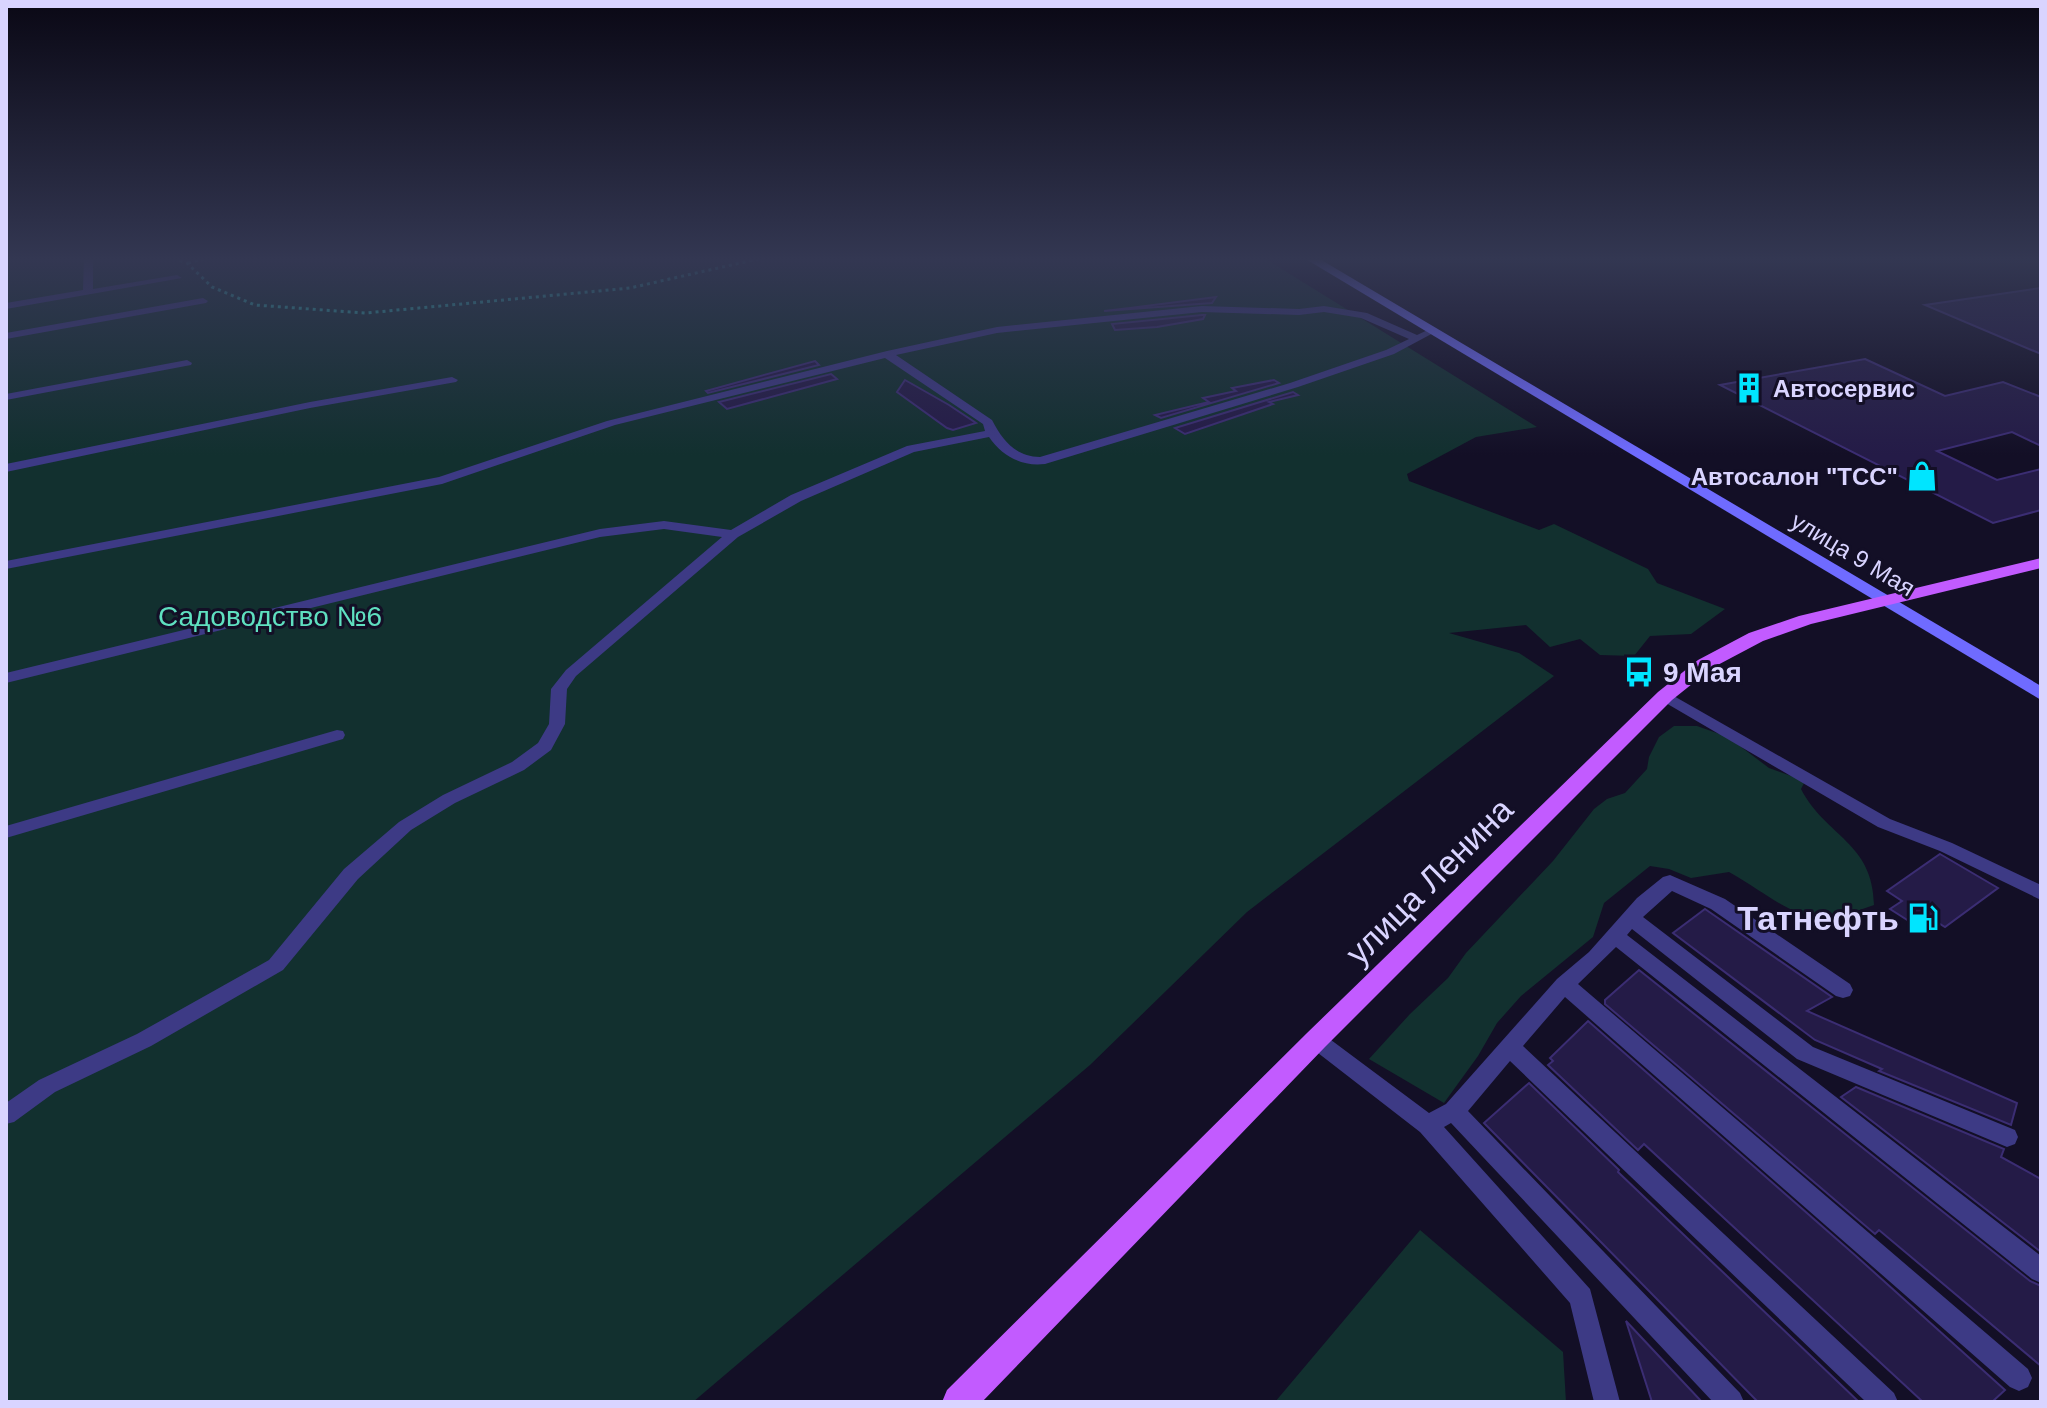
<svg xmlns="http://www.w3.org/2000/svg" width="2047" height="1408" font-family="Arial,sans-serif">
<rect width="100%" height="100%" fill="#130f26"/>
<g fill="#12302f">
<polygon points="6,258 1264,258 1537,427 1476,437 1407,474 1409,481 1539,530 1554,524 1648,569 1657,583 1725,609 1691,634 1650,636 1634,656 1600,655 1580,639 1550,647 1526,625 1449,633 1519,653 1554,676 1247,912 1090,1065 693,1402 6,1402"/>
<path d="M1674,726h23l31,11 41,31 36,13 -4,8c25,48 72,53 73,116 -74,28 -85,1 -145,-33l-38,6 -22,-9 -19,-3 -46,37 -11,34 -72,59 -24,27 -19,33 -34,47 -75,-44 41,-45 38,-36 18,-25 87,-92 41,-52 13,-10 18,-6 22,-24 2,-12 10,-20z"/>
<polygon points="1420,1230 1563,1352 1566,1402 1275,1402"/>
</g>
<g fill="#241b47" stroke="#3b2d73" stroke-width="2">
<polygon points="2041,288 2041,354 1925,305"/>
<polygon points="1216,297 1212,303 1104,311 1130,308"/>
<polygon points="1202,315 1205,315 1203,319 1157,327 1115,330 1112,324"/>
<polygon points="1865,359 1945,396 2003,382 2041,397 2041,446 2012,432 1937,451 1997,480 2041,469 2041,510 1993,523 1720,385"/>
<polygon points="815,361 819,365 708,393 706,391"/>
<polygon points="831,374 837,379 727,409 719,402"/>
<polygon points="905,380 949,405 976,423 953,430 947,428 897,392"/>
<polygon points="1274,380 1279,383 1161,418 1155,415 1209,402 1203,398 1236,391 1232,388"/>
<polygon points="1293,392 1298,395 1269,402 1273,404 1185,434 1175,428"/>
<polygon points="1940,854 1998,888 1945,927 1932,919 1920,928 1890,909 1902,901 1887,891"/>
<polygon points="1705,909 1832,997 1807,1011 2017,1103 2011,1125 1879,1071 1882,1069 1815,1040 1673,933"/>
<polygon points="1639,970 2030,1281 2041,1286 2041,1366 1879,1230 1875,1234 1605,1004 1605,1000"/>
<polygon points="1588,1021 1856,1256 2005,1390 1992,1402 1923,1402 1644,1144 1638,1150 1548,1065 1553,1061 1550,1058"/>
<polygon points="1529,1083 1619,1170 1618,1172 1859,1402 1758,1402 1484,1123"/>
<polygon points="1856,1087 2004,1149 2001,1157 2041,1179 2041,1252 1841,1097"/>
<polygon points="1626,1321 1702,1402 1652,1402"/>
</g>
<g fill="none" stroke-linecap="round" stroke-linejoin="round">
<g stroke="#2fb8b0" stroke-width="3" stroke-dasharray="3 4" stroke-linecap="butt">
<polyline points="173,258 187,263 212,287 255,305 366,313 630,288 762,258"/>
<polyline points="188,263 206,258"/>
</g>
<g fill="#3d3a85" fill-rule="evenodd">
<polygon points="84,258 93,258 93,289 177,275 182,278 6,309 6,303 83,290"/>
<polygon points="203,298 208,301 206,303 6,339 6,333"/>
<path d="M1202,306l97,3 25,-3 43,7 50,22 15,-7 5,3 -43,23 -96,33 -253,77c-23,3 -43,-8 -56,-27l-75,15 -113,49 -63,36 -162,139 -9,13 -2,35 -14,26 -27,20 -69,33 -44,27 -53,49 -75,91 -132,76 -96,46 -41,30 -8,2v-21l33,-23 98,-46 132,-74 75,-91 55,-47 44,-27 69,-33 26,-19 11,-19 2,-35 15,-19 156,-133 -58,-8 -64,8 -594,146v-10l594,-144 64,-8 67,9 60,-35 116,-49 78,-15 -2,-7 -98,-66 -270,67 -173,59 -436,85v-8l433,-84 168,-56 280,-70 110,-24zM1202,312l97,3 25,-3 37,6 48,21 -23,11 -96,33 -250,74c-25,-1 -37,-16 -48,-37l-96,-65 101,-22z"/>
<polygon points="187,360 192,363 191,365 6,400 6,394"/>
<polygon points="452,377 458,380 456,382 310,408 6,472 6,464 310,402"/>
<polygon points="1665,691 1890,819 1952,843 2041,885 2041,900 1940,851 1878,827 1659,699 1657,696 1659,693"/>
<polygon points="337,730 343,731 345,735 343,739 6,838 6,826"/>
<polygon points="1670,875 1725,899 1850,984 1853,990 1850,996 1843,998 1836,996 1711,909 1672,891 1643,917 1813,1047 2015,1130 2018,1137 2015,1144 2007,1147 1797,1059 1632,929 1627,935 2041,1256 2041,1283 2032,1279 1616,947 1578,984 2028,1369 2032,1378 2028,1387 2019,1391 2010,1387 1565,997 1523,1046 1894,1393 1898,1402 1866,1402 1510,1061 1468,1111 1740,1393 1744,1402 1713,1402 1451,1123 1444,1127 1590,1289 1620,1402 1594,1402 1570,1303 1420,1132 1309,1046 1305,1040 1309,1034 1316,1032 1323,1034 1429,1113 1446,1104 1557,979 1589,952 1637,898 1663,877"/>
</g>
<polygon fill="#6f6bff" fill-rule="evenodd" points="1304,258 1318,258 2041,686 2041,700"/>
<polygon fill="#c25bff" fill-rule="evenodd" points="2041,558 2041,568 1811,624 1763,641 1712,668 1672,700 1325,1047 982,1402 942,1402 947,1390 1307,1033 1658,692 1698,660 1749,633 1799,616"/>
</g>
<linearGradient id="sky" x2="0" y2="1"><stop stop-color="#0a0815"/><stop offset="0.57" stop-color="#333752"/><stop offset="1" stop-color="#333752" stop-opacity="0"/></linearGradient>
<rect width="2047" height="455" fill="url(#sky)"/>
<defs>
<g id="building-bare" transform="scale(2.4)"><path d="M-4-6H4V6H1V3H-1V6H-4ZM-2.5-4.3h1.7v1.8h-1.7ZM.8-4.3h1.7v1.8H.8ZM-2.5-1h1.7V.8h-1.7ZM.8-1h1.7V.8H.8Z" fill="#00e5ff" stroke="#130f26" stroke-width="2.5" paint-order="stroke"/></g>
<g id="shop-bare" transform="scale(2.4)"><path d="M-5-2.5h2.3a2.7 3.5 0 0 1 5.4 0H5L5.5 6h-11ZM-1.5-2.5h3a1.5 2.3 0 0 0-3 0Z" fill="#00e5ff" stroke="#130f26" stroke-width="2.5" paint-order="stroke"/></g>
<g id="bus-bare" transform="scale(2.4)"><path d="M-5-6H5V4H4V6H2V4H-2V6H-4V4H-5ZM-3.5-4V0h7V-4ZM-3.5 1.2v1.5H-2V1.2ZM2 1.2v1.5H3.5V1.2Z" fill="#00e5ff" stroke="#130f26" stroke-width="2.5" paint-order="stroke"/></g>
<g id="fuel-bare" transform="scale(2.4)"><path d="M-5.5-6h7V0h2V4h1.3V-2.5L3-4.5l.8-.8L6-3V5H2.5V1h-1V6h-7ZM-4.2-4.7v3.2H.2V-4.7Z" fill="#00e5ff" stroke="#130f26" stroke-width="2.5" paint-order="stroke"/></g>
</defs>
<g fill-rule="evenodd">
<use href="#building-bare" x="1749" y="388"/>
<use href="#shop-bare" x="1922" y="476"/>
<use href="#bus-bare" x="1639" y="672"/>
<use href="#fuel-bare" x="1923" y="918"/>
</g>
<g text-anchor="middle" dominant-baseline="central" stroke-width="6" stroke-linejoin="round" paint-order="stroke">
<g font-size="24" font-weight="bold" fill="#d9d4ff" stroke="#130f26" text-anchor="start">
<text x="1773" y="388">Автосервис</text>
<text x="1898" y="476" text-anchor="end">Автосалон "ТСС"</text>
</g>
<g font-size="24" fill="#d9d4ff" stroke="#130f26">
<text transform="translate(1853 554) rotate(31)">улица 9 Мая</text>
</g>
<g font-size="28" fill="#5fe0c0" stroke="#130f26">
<text x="270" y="616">Садоводство №6</text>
</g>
<g font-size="28" font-weight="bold" fill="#d9d4ff" stroke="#130f26" text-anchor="start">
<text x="1663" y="672">9 Мая</text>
</g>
<g font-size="34" fill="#d9d4ff" stroke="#130f26">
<text transform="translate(1429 881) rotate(-45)">улица Ленина</text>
</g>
<g font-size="34" font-weight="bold" fill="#d9d4ff" stroke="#130f26" text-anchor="end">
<text x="1899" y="918">Татнефть</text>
</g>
</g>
<rect width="2047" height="1408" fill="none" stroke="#d9d4ff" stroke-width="16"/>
</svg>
